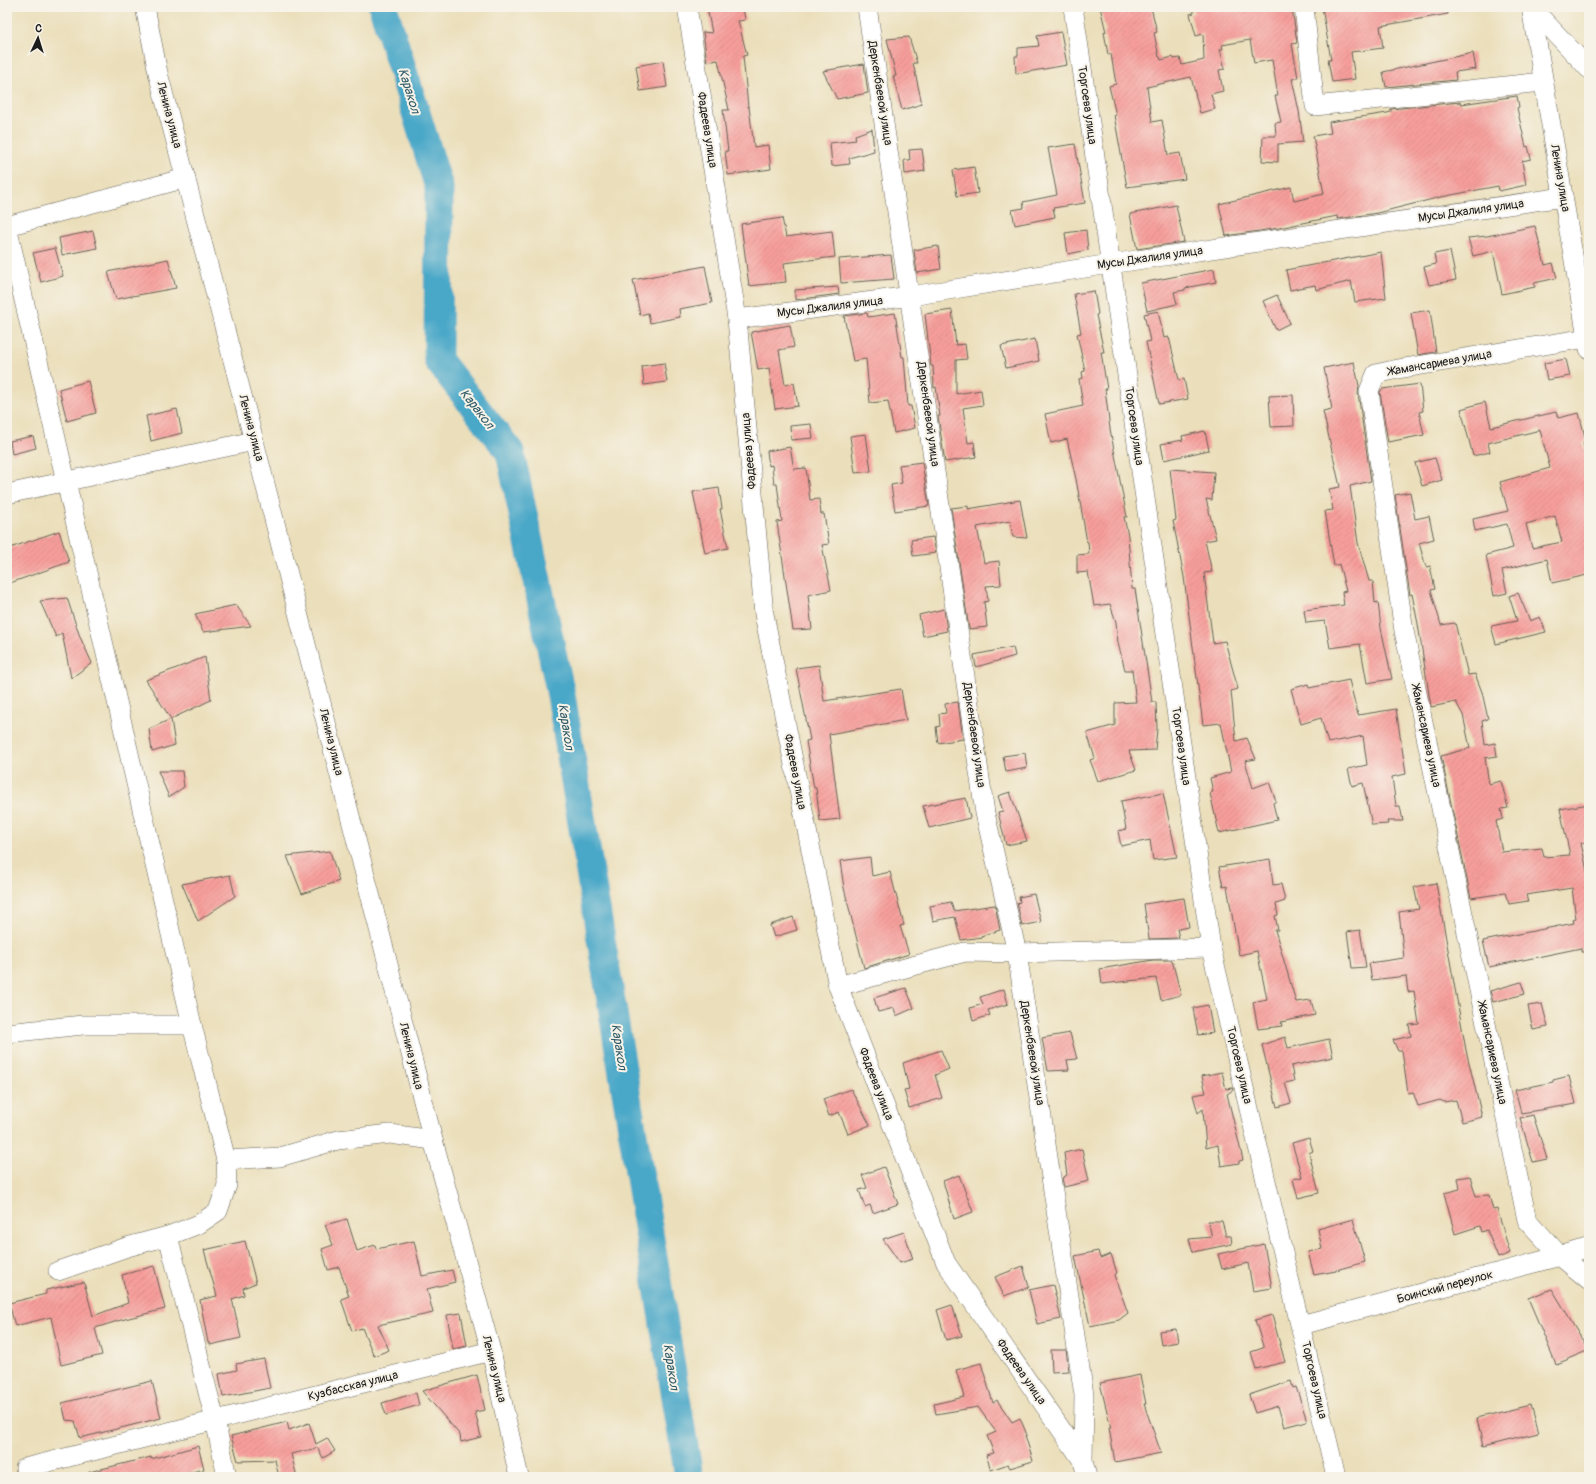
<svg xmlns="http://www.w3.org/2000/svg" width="1596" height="1484" font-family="Pangolin,sans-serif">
<defs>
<pattern id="building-hatch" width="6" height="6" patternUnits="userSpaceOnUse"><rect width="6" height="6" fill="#f79e9b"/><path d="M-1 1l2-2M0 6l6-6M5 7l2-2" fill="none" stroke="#d38885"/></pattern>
</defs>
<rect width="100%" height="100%" fill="#f7f3e8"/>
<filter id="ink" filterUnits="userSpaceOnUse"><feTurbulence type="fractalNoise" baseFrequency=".025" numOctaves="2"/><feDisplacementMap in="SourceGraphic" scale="8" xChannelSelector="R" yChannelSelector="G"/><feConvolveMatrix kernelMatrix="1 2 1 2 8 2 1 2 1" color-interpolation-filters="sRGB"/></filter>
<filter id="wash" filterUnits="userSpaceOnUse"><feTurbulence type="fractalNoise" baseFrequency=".012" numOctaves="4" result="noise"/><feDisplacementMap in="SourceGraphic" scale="16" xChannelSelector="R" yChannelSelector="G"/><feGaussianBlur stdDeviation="0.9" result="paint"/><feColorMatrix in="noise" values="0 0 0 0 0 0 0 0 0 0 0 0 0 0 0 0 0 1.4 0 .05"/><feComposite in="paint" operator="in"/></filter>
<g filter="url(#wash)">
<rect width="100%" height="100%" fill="#ebdfbb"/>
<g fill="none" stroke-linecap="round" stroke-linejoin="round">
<polyline stroke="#4aa7c8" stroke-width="29" points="383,7 439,187 438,360 510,452 561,695 689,1477"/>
</g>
<g id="blocks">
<g fill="url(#building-hatch)" fill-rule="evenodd">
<polygon points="707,7 743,7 745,20 738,21 747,55 743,56 748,107 749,107 754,147 768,145 771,169 728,175 725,151 728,151 723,110 729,110 718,60 707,62 703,32 712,33"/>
<polygon points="1100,7 1151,7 1157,32 1154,33 1159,57 1160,57 1161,60 1173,57 1174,59 1180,58 1182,65 1204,60 1203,34 1196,36 1190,14 1194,13 1193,7 1292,7 1297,43 1292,44 1298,78 1292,79 1299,111 1303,142 1278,144 1278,162 1262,161 1263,136 1276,136 1275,123 1281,122 1275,96 1278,96 1272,60 1254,63 1250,40 1222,45 1223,49 1220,49 1225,69 1219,70 1223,91 1211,94 1215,109 1200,113 1191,77 1147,87 1152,122 1162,120 1168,155 1180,153 1185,179 1127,187 1114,115 1116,115 1109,86 1116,84 1111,54 1108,55 1104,32 1106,32"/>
<polygon points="1322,7 1447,7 1448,14 1380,26 1383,48 1351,52 1355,79 1332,82 1328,60 1331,60"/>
<polygon points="1061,32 1067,65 1016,74 1015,56 1018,56 1018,48 1039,46 1037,36"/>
<polygon points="909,37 917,63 913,63 922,104 902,110 893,76 896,76 887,39"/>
<polygon points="1473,53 1476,69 1455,72 1456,80 1386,87 1383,72"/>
<polygon points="663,61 667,87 640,91 636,66"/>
<polygon points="864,64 868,93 837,99 823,71"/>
<polygon points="1517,96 1519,107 1517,108 1526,147 1528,146 1531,159 1522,161 1526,185 1499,191 1498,186 1441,197 1377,213 1338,219 1337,216 1279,228 1226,236 1219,204 1291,187 1294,201 1324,194 1313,136 1331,133 1329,122 1387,113 1391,112 1391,109 1460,102 1461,104"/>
<polygon points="872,129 874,151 849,158 850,164 832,166 830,143 856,140 855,135"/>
<polygon points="1075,144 1085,203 1053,208 1055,217 1015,225 1012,210 1024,208 1023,202 1057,195 1048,148"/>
<polygon points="922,149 925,171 905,174 904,160 910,160 909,150"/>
<polygon points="974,167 978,193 957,196 953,170"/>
<polygon points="1176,205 1184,242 1137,249 1130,214"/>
<polygon points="782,218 786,237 832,231 835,257 784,263 786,282 749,286 741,224"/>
<polygon points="1535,226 1545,265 1553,263 1557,278 1534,283 1535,287 1502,294 1493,251 1473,256 1468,238 1487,236"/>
<polygon points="1086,230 1088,250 1068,254 1065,233"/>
<polygon points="93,231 97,248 62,255 59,238"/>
<polygon points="938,246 941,269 917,273 914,250"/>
<polygon points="55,248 63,276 41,282 33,253"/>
<polygon points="1450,251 1456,280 1429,285 1424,267 1436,264 1434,254"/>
<polygon points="1381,252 1386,298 1355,302 1351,281 1316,290 1315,285 1290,290 1286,270"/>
<polygon points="891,255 894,279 841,283 839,259"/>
<polygon points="168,259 176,288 116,299 108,272"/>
<polygon points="705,266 712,303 679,309 680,317 650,323 648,313 640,315 633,280"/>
<polygon points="1214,269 1216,282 1185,288 1185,290 1174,292 1177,304 1147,311 1141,283"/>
<polygon points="838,287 839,294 795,300 795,290"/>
<polygon points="1094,291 1098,314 1096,315 1104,352 1101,352 1107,389 1105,389 1110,429 1127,517 1124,517 1128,536 1132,589 1135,589 1152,702 1156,702 1157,729 1155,750 1129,751 1136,770 1098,781 1090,760 1095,758 1087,733 1115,725 1115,703 1136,702 1132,670 1125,670 1118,643 1116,622 1110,604 1094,606 1088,572 1077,573 1077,555 1089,554 1088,542 1087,542 1076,479 1067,439 1051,443 1045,414 1083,406 1079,379 1083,378 1082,372 1085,371 1077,334 1081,333 1074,294"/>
<polygon points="1277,295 1290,323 1276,330 1263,301"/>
<polygon points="952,310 956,345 965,344 967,359 956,360 956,394 981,390 983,405 963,408 968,443 974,442 976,457 945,462 938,416 940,416 936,387 934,388 933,366 931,366 925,314"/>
<polygon points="1430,310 1436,352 1418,355 1411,313"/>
<polygon points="1158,311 1164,338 1169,337 1179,380 1184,379 1188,399 1159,404 1146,342 1150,341 1144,314"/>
<polygon points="867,313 868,317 895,313 902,357 904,357 908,406 911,406 915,428 894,433 888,401 870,403 866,359 853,361 844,316"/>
<polygon points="790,325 794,347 779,350 785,385 794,383 798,406 775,409 769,368 758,370 751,332"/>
<polygon points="1035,339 1039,361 1006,368 1001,346"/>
<polygon points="1566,359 1570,376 1547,380 1544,363"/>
<polygon points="1354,362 1359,386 1358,393 1371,481 1350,486 1358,543 1369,581 1373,581 1375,603 1378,602 1381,628 1392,679 1367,683 1360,644 1330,648 1325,621 1306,623 1304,610 1344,605 1342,592 1346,591 1339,564 1334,566 1325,511 1333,510 1329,489 1340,487 1323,411 1332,409 1324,368"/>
<polygon points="664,363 667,382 644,385 642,366"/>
<polygon points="88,381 96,413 67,421 59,389"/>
<polygon points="1420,384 1423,411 1419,412 1424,435 1388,442 1380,392 1382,389"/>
<polygon points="1293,395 1294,426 1271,427 1269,396"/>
<path d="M1485,402l6,25 65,-15 2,6 21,-5 7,28 -3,1 6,26v100l-3,1 1,6 -35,8 -5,-24 -45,11 5,23 -13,3 -8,-41 27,-7 -6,-24 -32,7 -2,-12 35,-8 -8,-29 50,-14 -10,-38 -52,13 2,9 -17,4 -12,-47zM1555,516l7,26 -30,6 -6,-24z"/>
<polygon points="177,409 182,433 151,441 146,416"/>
<polygon points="811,424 813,438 791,440 790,426"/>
<polygon points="1205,431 1209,450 1164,460 1161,444 1183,440 1182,436"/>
<polygon points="866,434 871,471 855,473 850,436"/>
<polygon points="33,436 36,448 12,454 10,441"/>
<polygon points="790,447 794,469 806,468 810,500 819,499 821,514 824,514 829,544 822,545 831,590 808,595 812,629 793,630 777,522 782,521 777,484 774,484 772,465 769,466 767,451"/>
<polygon points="1435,458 1442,480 1422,486 1415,463"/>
<polygon points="922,462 929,506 895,511 891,485 902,483 899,465"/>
<polygon points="1170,469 1214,472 1212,500 1206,499 1216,539 1205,541 1212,572 1204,573 1213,643 1225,641 1238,689 1231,691 1236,741 1247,738 1256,759 1245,761 1253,788 1269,782 1276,801 1273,803 1277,820 1219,833 1210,793 1213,792 1210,778 1231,772 1221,723 1203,725 1184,577 1173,521 1176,520"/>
<polygon points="719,488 722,509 720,509 728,548 705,553 693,492"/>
<polygon points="1410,492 1415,519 1429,516 1434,539 1419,543 1426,567 1430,566 1435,589 1431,590 1441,625 1455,623 1468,675 1475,674 1482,692 1488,719 1482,721 1485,745 1495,743 1497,756 1485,758 1489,784 1501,781 1508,808 1501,809 1503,819 1496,821 1502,852 1542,848 1544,857 1570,855 1560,809 1589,804 1589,842 1581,843 1589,880 1589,952 1581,952 1581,948 1489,967 1483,941 1574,923 1573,920 1576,919 1572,888 1526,895 1528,901 1509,904 1505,893 1471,898 1441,756 1470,748 1463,715 1456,702 1431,707 1418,624 1412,594 1410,595 1395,495"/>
<polygon points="1020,500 1027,538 1013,537 1010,521 977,527 984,563 999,561 1001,585 986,586 988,601 984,602 987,627 969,629 951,508 968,506 968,509"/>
<polygon points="59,531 69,562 10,583 7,575 7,549"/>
<polygon points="933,537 936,553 913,556 911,540"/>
<polygon points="1518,593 1530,621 1540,617 1546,632 1496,644 1491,626 1517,621 1509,596"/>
<polygon points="67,598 80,637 92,663 71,678 62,633 56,637 40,601"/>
<polygon points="236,605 251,626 203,632 195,614"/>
<polygon points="944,609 947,631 923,636 919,615"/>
<polygon points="1013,647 1015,656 976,667 974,655"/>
<polygon points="205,657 211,700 171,719 146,680"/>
<polygon points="819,665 824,701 901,689 906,720 829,734 840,819 820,821 816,788 814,788 806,741 810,740 796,668"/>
<polygon points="1349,680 1358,715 1396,709 1406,774 1392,777 1396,806 1400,806 1403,821 1387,821 1388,824 1372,825 1363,783 1352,786 1348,769 1367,765 1363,736 1328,743 1321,718 1301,724 1291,689 1308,684 1309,688"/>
<polygon points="958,702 963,739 938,743 936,727 940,726 939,714 946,713 945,704"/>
<polygon points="171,719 175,745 152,752 149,729"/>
<polygon points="1025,753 1027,768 1006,772 1003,756"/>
<polygon points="158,771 182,771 184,787 169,797"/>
<polygon points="1010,792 1027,841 1006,845 998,812 1003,811 998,796"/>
<polygon points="1163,793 1177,857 1153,860 1150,840 1121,846 1118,831 1126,829 1121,801"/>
<polygon points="966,798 970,818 929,828 923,806"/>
<polygon points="330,851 339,881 302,894 287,856"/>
<polygon points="870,857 872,876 890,872 904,925 900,926 909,954 864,968 844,888 840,861"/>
<polygon points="1270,859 1273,885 1281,884 1285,901 1276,904 1278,915 1275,916 1278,930 1275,930 1296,1002 1311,1000 1315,1015 1281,1022 1282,1026 1258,1029 1253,1002 1267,999 1257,951 1239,955 1227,886 1223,887 1219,867"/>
<polygon points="230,875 235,896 198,921 182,884"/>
<polygon points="1436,883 1466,1050 1482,1117 1462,1122 1456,1100 1444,1102 1440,1100 1418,1106 1413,1092 1408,1093 1402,1051 1398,1051 1393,1040 1411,1036 1409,1025 1419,1024 1414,991 1408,992 1406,976 1372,980 1369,963 1404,958 1399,912 1419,909 1414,887"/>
<polygon points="1034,894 1041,922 1022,926 1017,903 1020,902 1019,897"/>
<polygon points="1184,898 1189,927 1177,929 1179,938 1149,939 1144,904"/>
<polygon points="951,902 954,911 995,905 1000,930 981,936 982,937 961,940 955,917 933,921 930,906"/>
<polygon points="793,917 797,930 774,937 770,925"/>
<polygon points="1360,930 1366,967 1352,968 1347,932"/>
<polygon points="1153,960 1172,960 1181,995 1161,1000 1156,978 1102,984 1100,969"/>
<polygon points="1521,982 1525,994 1493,1002 1490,991"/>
<polygon points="906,988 914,1008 896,1016 894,1008 878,1012 874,998"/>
<polygon points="1004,989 1008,1004 988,1010 990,1015 973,1021 970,1008 983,1004 980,997"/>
<polygon points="1542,1004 1548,1027 1533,1030 1528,1006"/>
<polygon points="1208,1005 1213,1033 1198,1035 1193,1008"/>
<polygon points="1070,1033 1077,1059 1067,1060 1069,1070 1048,1071 1042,1038"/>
<polygon points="1285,1037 1288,1048 1329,1039 1333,1057 1291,1066 1294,1081 1285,1083 1291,1103 1277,1107 1262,1045"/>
<polygon points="941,1050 949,1069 935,1075 942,1098 909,1108 904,1090 909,1089 903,1063"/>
<polygon points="1222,1072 1226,1089 1233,1088 1233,1090 1227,1094 1243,1160 1239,1161 1239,1163 1221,1166 1218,1145 1206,1148 1203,1109 1198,1113 1193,1095 1206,1093 1202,1076"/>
<polygon points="1569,1076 1576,1104 1521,1113 1515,1090 1553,1082 1553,1080"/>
<polygon points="851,1089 870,1125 848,1134 839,1112 829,1116 823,1099"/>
<polygon points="1533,1115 1547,1159 1533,1162 1520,1118"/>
<polygon points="1309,1138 1313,1151 1309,1153 1319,1193 1298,1198 1293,1179 1302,1177 1292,1143"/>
<polygon points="1082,1149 1089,1181 1064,1187 1062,1178 1067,1175 1064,1153"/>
<polygon points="884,1167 898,1204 873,1213 870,1205 865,1207 859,1190 867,1188 862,1175"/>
<polygon points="959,1175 973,1212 954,1219 943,1181"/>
<polygon points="1470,1176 1476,1196 1489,1195 1493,1210 1497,1209 1510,1253 1498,1258 1487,1230 1482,1232 1480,1226 1455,1234 1444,1193 1460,1189 1458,1178"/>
<polygon points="347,1219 357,1251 375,1245 376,1249 414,1241 422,1276 452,1270 455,1282 427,1289 433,1313 378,1325 389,1350 374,1356 362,1328 352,1331 341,1299 349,1296 339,1267 328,1270 322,1249 333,1245 325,1225"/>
<polygon points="1353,1219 1365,1262 1336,1270 1336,1271 1314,1275 1308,1252 1322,1249 1318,1229"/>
<polygon points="1208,1221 1222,1221 1226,1236 1231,1236 1232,1244 1193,1252 1189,1239 1212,1237"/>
<polygon points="904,1232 913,1259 900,1263 883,1239"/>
<polygon points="245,1241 256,1283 243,1288 244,1295 232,1299 241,1338 210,1345 210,1342 208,1343 200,1300 217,1296 204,1250"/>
<polygon points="1264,1244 1272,1288 1253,1291 1248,1263 1222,1269 1218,1254"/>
<polygon points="1098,1251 1100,1258 1111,1254 1117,1273 1114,1275 1128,1313 1119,1320 1090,1326 1075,1256"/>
<polygon points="154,1266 165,1309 121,1320 95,1328 102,1355 61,1365 51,1317 15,1326 9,1303 46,1294 46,1290 84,1282 93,1316 128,1303 122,1275"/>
<polygon points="1023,1266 1029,1287 1004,1296 995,1277"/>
<polygon points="1053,1285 1061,1319 1037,1324 1029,1290"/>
<polygon points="1552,1289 1589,1350 1556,1364 1528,1298"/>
<polygon points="952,1305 962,1336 946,1340 937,1310"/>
<polygon points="461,1313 467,1346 453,1349 447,1315"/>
<polygon points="1272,1315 1285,1362 1256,1369 1251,1352 1263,1348 1263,1346 1255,1320"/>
<polygon points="1176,1329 1178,1342 1161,1345 1159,1331"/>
<polygon points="1051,1350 1066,1350 1069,1371 1052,1372"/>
<polygon points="264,1359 270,1388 223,1397 219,1374 237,1370 236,1364"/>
<polygon points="981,1363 993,1403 997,1400 1012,1422 1020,1418 1027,1435 1025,1435 1033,1461 1010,1468 1008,1464 991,1470 986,1455 994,1453 987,1436 996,1432 978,1407 936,1414 934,1404 964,1397 956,1370"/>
<polygon points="477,1375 485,1410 475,1412 481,1437 461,1442 460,1435 422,1391"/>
<polygon points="1140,1375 1146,1404 1144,1404 1161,1453 1115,1462 1109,1428 1111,1428 1100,1383"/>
<polygon points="152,1381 161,1418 80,1438 75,1421 66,1420 62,1403"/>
<polygon points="1291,1381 1293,1388 1296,1387 1307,1421 1284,1427 1278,1406 1255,1413 1249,1395"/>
<polygon points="416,1393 419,1405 386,1415 382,1403"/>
<polygon points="1530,1405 1538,1433 1483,1447 1477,1418"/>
<polygon points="287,1422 289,1430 309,1423 316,1444 327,1438 335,1451 323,1458 318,1448 291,1454 297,1477 279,1477 275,1460 238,1461 231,1436"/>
<polygon points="198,1446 204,1469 172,1477 89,1477 89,1472 151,1457 151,1459"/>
</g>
</g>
</g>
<g filter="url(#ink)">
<use href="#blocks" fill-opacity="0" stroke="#646054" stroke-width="1"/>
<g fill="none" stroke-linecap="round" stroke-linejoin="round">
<g stroke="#646054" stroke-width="20">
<g id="minor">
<polyline points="145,7 158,73 254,441 433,1140 491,1351 519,1477"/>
<polyline points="687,7 737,319 764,614 838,986 946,1263 1083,1461 1087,1477"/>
<polyline points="867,7 985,813 1017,953 1084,1395 1083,1461"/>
<polyline points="1073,7 1211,948 1336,1477"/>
<polyline points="1304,7 1315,106 1543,82"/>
<polyline points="1531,7 1589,349"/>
<polyline points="1531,7 1589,69"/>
<polyline points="7,226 186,178"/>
<polyline points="7,227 192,1025 226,1160"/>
<polyline points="737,319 911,296 1110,264 1563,197"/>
<polyline points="1587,338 1398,369 1376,374 1369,391 1404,631 1527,1220 1560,1256 1589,1280"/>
<polyline points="7,494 254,441"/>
<polyline points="838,986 965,952 1017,953 1211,948"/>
<polyline points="7,1033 83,1025 192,1025"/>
<polyline points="168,1236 215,1420 227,1477"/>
<polyline points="58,1271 127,1247 168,1236 199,1224 218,1211 227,1185 226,1160 280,1157 338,1140 390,1134 433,1140"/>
<polyline points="1301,1325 1560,1256 1589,1247"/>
<polyline points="25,1468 491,1351"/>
</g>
</g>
<use href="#minor" stroke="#fff" stroke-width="19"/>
</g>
</g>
<g text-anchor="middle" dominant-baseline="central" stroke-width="4" stroke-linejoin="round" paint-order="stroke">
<g font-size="12" fill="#1c1c1c" stroke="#f7f3e8">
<text transform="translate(880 93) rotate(81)">Деркенбаевой улица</text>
<text transform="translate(1087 105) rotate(82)">Торгоева улица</text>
<text transform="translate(169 115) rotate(75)">Ленина улица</text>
<text transform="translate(707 130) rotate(81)">Фадеева улица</text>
<text transform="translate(1560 178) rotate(80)">Ленина улица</text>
<text transform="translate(1471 211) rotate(-8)">Мусы Джалиля улица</text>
<text transform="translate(1150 258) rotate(-8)">Мусы Джалиля улица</text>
<text transform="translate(830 307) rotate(-7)">Мусы Джалиля улица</text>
<text transform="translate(1440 363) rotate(-10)">Жамансариева улица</text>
<text transform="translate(928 414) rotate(82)">Деркенбаевой улица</text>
<text transform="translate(1134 426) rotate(82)">Торгоева улица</text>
<text transform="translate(251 428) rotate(75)">Ленина улица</text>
<text transform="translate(749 451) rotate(-95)">Фадеева улица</text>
<text transform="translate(974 735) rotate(82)">Деркенбаевой улица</text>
<text transform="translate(1426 736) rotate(78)">Жамансариева улица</text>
<text transform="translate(331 742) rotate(76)">Ленина улица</text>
<text transform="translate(1181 746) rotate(82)">Торгоева улица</text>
<text transform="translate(795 772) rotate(79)">Фадеева улица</text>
<text transform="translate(1032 1053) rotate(81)">Деркенбаевой улица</text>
<text transform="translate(1492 1053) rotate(78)">Жамансариева улица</text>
<text transform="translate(411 1056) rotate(76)">Ленина улица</text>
<text transform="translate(1239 1065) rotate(77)">Торгоева улица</text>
<text transform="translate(876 1084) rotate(69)">Фадеева улица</text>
<text transform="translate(1445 1287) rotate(-15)">Боинский переулок</text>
<text transform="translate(494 1369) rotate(76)">Ленина улица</text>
<text transform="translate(1021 1372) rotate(55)">Фадеева улица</text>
<text transform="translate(1314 1380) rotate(77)">Торгоева улица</text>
<text transform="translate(353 1386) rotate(-14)">Кузбасская улица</text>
</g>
<g font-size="13" font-style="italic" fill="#315b69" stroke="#f7f3e8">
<text transform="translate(409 91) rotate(73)">Каракол</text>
<text transform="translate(477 409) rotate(52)">Каракол</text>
<text transform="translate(566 727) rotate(81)">Каракол</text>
<text transform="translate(619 1047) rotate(81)">Каракол</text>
<text transform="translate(671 1367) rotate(81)">Каракол</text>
</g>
</g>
<rect width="1596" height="1484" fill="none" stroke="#f7f3e8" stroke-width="24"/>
<g transform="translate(38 38) rotate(4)" stroke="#f7f3e8" stroke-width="3" paint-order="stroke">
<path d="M0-3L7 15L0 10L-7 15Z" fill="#1c1c1c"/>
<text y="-6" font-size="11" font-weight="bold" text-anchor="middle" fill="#1c1c1c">С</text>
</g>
</svg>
